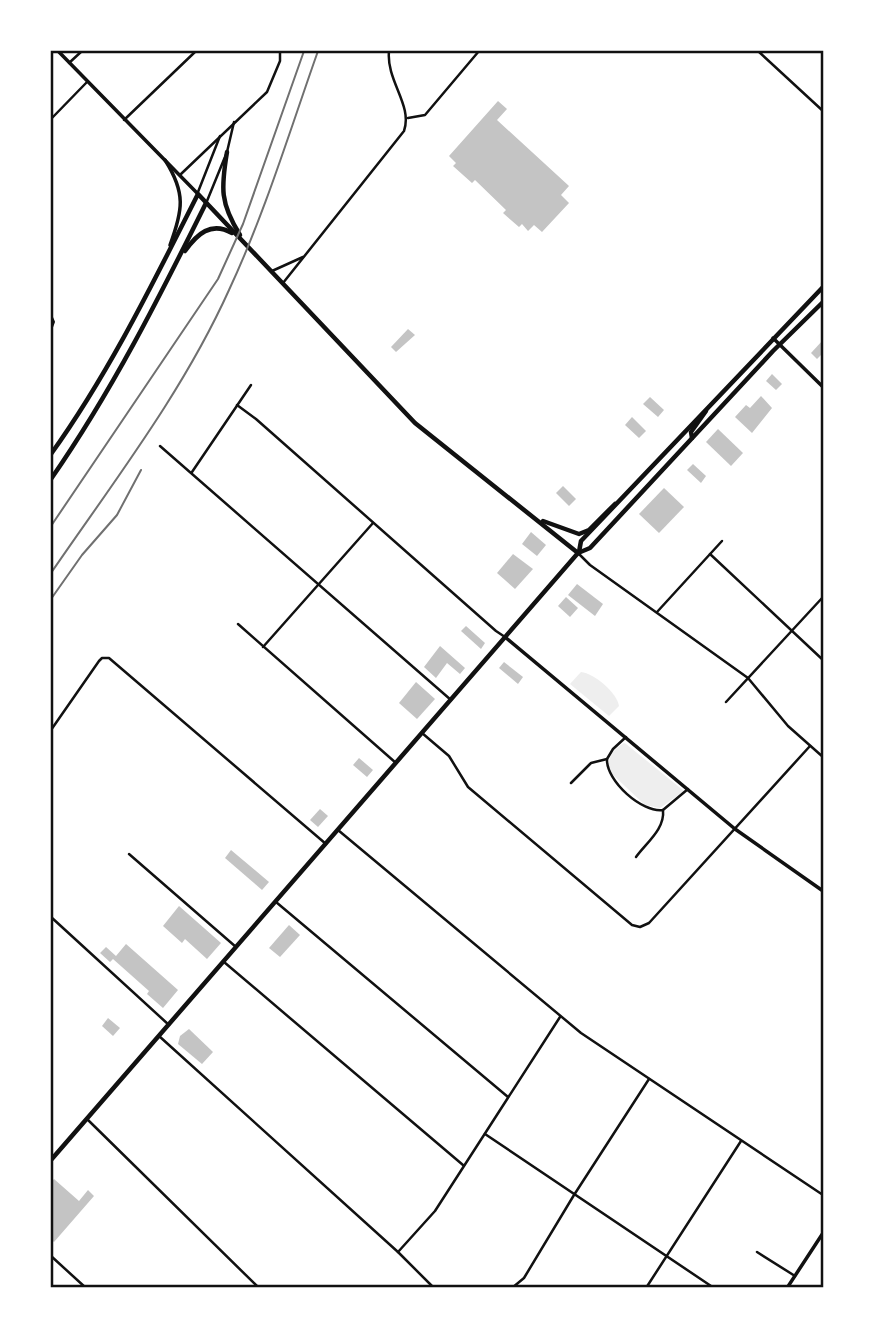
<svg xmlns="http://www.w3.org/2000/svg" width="874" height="1339" font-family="Poppins,sans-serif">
<rect width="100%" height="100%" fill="#fff"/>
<g fill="#eee">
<path d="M581,672c13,1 36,21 38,34l-10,10 -39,-32z"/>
<path d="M624,743l2,1 58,47 -24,17 -15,-3 -35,-33c-4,-13 3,-23 14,-29z"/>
</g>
<g fill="#c4c4c4">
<polygon points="498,101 507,109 497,120 569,186 561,195 569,203 542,232 534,225 528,231 522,224 519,227 503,213 506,210 475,180 472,183 453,166 456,163 449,156"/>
<polygon points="408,329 415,335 396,352 391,347"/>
<polygon points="823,340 823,353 817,359 811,353"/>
<polygon points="772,374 782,384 776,390 766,381"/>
<polygon points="761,396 772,408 752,433 735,417 746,405 750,408"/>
<polygon points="650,397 664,410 658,417 643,404"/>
<polygon points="632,417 646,431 639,438 625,425"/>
<polygon points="718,429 743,453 731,466 706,442"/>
<polygon points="693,464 706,476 701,483 687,470"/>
<polygon points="563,486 576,499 569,506 556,493"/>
<polygon points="664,488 684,507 659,533 639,514"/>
<polygon points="531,532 546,545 537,556 522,544"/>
<polygon points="513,554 533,569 515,589 497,573"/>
<polygon points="577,584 603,604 595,616 568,595"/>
<polygon points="566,597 578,608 570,617 558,606"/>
<polygon points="466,626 485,643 481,649 461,631"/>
<polygon points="440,646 465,668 460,674 447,663 436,678 424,667"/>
<polygon points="504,662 523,677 518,684 499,668"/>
<polygon points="416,682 435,699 417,719 399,703"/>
<polygon points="359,758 373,770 367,777 353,765"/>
<polygon points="320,809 328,816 318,827 310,820"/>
<polygon points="231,850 269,882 262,890 225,858"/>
<polygon points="179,906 221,943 207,959 185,939 182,943 163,926"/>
<polygon points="289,925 300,935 280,957 269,948"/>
<polygon points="126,944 178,990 163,1008 147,994 149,991 113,959 110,962 100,953 106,947 116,956"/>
<polygon points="108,1018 120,1028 113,1036 102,1026"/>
<polygon points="189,1029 213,1052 202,1064 178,1044 180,1036"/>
<polygon points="54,1179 79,1201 88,1190 94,1196 54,1242 51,1239 51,1183"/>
</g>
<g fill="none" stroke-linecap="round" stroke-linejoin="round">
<polyline stroke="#111" stroke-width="2" points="51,315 54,322 51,330"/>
<g stroke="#111" stroke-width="2.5">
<polyline points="758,51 823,111"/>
<polyline points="69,63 82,51"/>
<polyline points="408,118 425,115 479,51"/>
<polyline points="51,119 87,82"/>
<polyline points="124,120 196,51"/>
<polyline points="181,174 267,92 280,61 280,51"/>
<polyline points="198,192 220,136"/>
<polyline points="207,201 227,152 234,122"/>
<polyline points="272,271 303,257"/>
<path d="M283,283l121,-152c9,-26 -18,-50 -15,-80"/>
<polyline points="237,405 256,419 496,631 505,637"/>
<polyline points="160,446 451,700"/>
<polyline points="192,472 251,385"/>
<polyline points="578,553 590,565 748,678 788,726 823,757"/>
<polyline points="710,554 823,660"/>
<polyline points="657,612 722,541"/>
<polyline points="238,624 396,763"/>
<polyline points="263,647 373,523"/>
<polyline points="726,702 823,597"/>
<polyline points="51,730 99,661 102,658 109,658 326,844"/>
<polyline points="422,733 449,756 468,787 632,925 640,927 649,923 810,746"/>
<path d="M607,759c-1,22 35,54 56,51"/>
<polyline points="571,783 591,763 607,759 613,749 626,737"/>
<polyline points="338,830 581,1033 823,1195"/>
<polyline points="129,854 236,947"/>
<path d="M636,857c11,-15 29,-28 27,-47l25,-21"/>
<polyline points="276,902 508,1097"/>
<polyline points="51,917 169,1025"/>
<polyline points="224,962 463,1165"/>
<polyline points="159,1036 398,1252 434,1288"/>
<polyline points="87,1119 259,1288"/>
<polyline points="485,1134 714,1288"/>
<polyline points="398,1252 435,1211 560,1017"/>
<polyline points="757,1252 795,1276"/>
<polyline points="51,1256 86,1288"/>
<polyline points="512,1288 524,1278 574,1195 649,1079"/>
<polyline points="646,1288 741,1141"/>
</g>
<g stroke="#111" stroke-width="3.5">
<polyline points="773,338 823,387"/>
<polyline points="505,637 735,829 823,891"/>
</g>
<g stroke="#111" stroke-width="3.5">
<polyline points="58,51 198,194"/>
<path d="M165,160c21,33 18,50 5,85"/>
<polyline points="787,1288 823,1233"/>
</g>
<g stroke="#111" stroke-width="4.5">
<path d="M227,152c-6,36 -7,51 13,83"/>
<path d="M185,251c12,-17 26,-30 47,-18"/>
<polyline points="692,438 691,432 706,411"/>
<path d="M51,454c58,-81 102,-171 147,-260l217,229 163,130"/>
<path d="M51,479c61,-88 108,-181 155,-276"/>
<polyline points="543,521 579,534 589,530 615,504"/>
<polyline points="579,552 581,541 823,287"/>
<polyline points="51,1160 578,553 590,548 773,351 823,302"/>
</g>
<g stroke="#707070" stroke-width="2">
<polyline points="51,526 218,279 243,224 304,51"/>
<path d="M51,573c63,-92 132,-181 178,-283 36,-77 61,-160 89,-239"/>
<polyline points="51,599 82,555 117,515 141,470"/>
</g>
</g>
<rect width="874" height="1339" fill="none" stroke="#ffffff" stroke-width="105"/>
<rect x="52" y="52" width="770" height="1234" fill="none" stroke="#111" stroke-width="2.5"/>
</svg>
